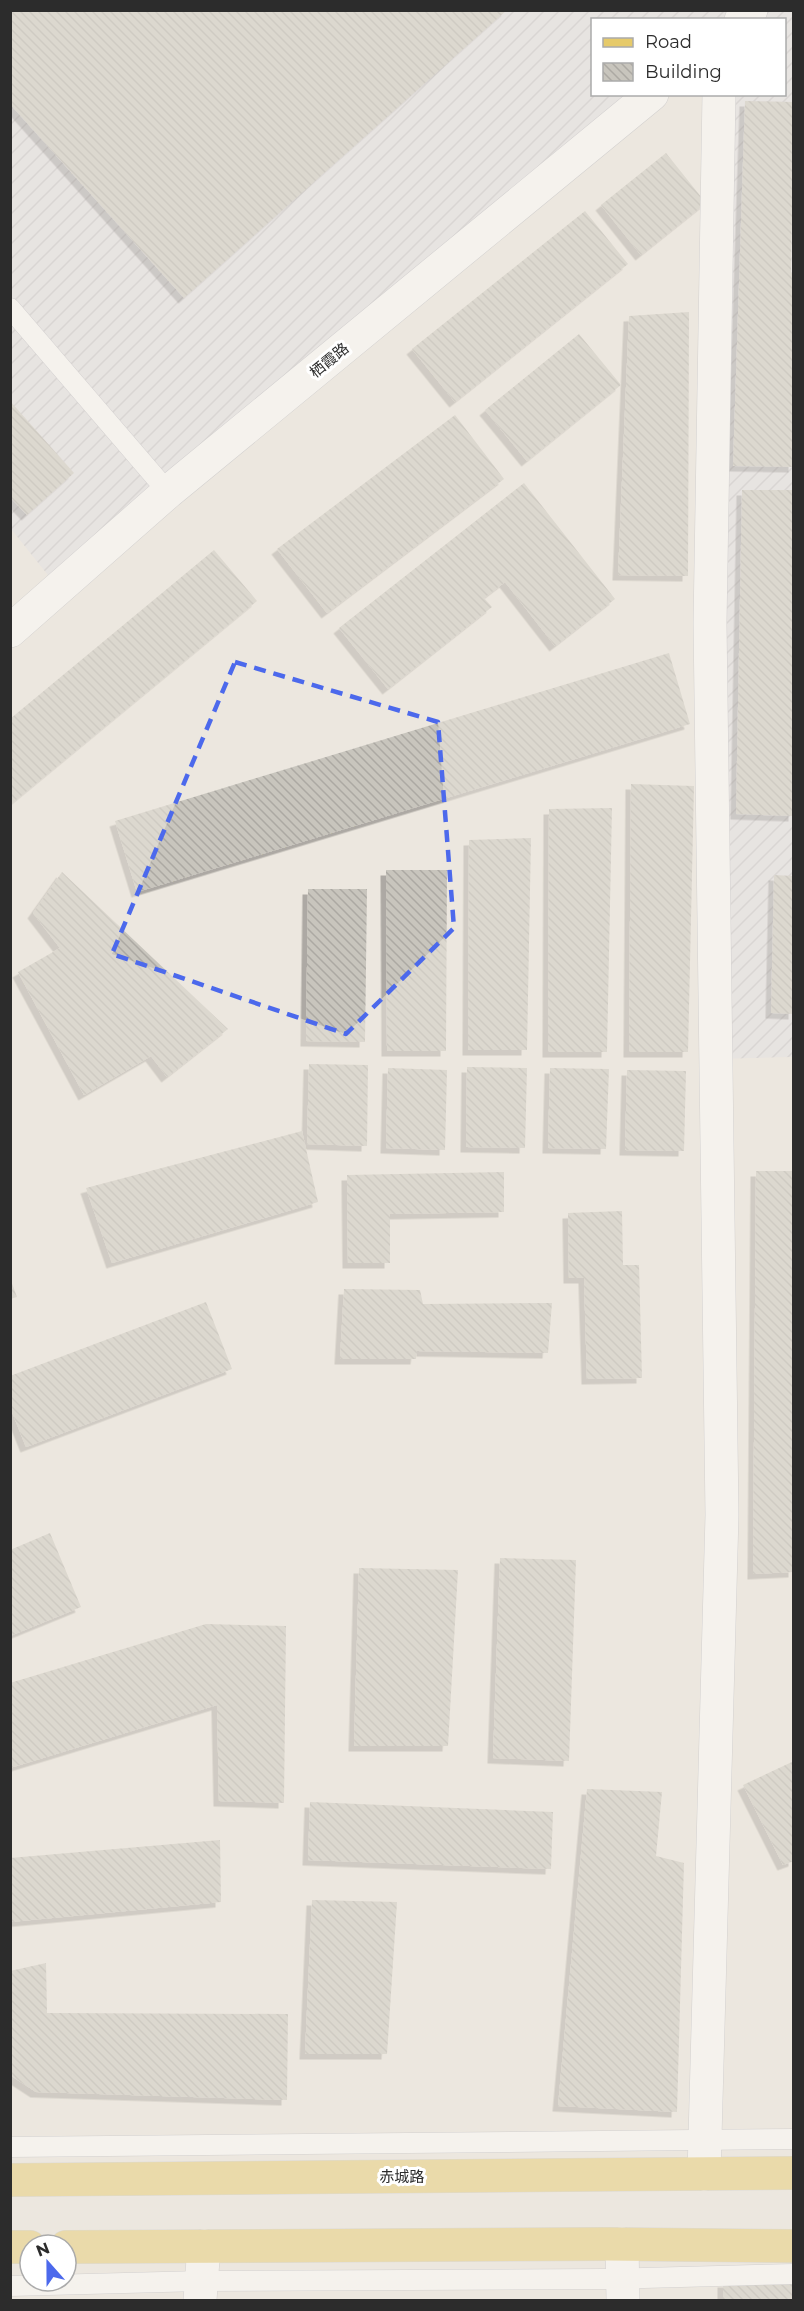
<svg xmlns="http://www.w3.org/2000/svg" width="804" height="2311" font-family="Montserrat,'Noto Sans SC',sans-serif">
<defs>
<pattern id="industrial-furrows" width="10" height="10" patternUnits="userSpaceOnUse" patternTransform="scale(1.5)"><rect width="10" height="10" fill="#e1dfe5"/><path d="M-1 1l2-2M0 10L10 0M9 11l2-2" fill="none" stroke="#c1c0c5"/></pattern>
<pattern id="building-back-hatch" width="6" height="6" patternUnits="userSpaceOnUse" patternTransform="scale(1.5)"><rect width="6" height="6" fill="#c8c5bd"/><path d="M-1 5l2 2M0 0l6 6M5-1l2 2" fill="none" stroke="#aca9a3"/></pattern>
<filter id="shadow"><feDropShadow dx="-5.5" dy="5.5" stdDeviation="0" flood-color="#0004"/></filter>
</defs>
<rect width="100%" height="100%" fill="#ece7df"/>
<polygon fill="url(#industrial-furrows)" points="11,11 793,11 793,1057 716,1059 720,95 784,94 784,20 592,20 592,94 652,95 59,589 11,529"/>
<g fill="url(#building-back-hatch)" filter="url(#shadow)">
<polygon points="10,10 507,10 184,298 10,104"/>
<polygon points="745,101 794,102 791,273 794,273 794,467 733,466"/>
<polygon points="666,153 706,203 641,255 601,205"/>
<polygon points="585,211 628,264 455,402 412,349"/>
<polygon points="689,312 688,576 618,575 629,316"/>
<polygon points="579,334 621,385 527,461 485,410"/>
<polygon points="10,401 74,473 27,515 10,497"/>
<polygon points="455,415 504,479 327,613 277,549"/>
<polygon points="524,483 615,599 555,646 505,582 484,598 492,607 388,689 339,628"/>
<polygon points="742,490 794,490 794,816 736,814"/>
<polygon points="214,550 257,601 10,805 10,719"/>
<polygon points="669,653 690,724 137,892 115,821"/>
<polygon points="631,784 694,786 688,1052 629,1052"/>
<polygon points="612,808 607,1052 548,1052 549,809"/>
<polygon points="531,838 527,1050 468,1050 469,840"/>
<polygon points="386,870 447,870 446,1051 387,1051"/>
<polygon points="62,872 228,1029 167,1077 151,1056 84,1095 18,972 60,948 33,913"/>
<polygon points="774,875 794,876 794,1014 771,1013"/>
<polygon points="308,889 367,889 365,1042 306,1041"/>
<polygon points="309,1064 368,1065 367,1146 307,1144"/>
<polygon points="467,1067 527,1068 525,1148 466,1147"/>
<polygon points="388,1068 447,1070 445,1150 386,1148"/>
<polygon points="550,1068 609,1069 606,1149 548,1148"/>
<polygon points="627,1070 686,1071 684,1151 625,1150"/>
<polygon points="302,1131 318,1202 112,1263 86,1188"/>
<polygon points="756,1171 794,1171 794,1572 753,1574"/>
<polygon points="504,1172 504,1212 390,1214 390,1263 348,1263 347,1175"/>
<polygon points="622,1211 623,1265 639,1265 642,1378 587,1379 584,1278 569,1278 568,1213"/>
<polygon points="10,1278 17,1297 10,1299"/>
<polygon points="344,1289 420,1290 423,1304 552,1303 548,1353 417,1351 416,1359 340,1359"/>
<polygon points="206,1302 232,1369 26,1447 10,1407 10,1376"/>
<polygon points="50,1533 81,1607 10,1636 10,1550"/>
<polygon points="500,1558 576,1560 569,1761 493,1758"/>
<polygon points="359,1568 458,1570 448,1746 354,1746"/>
<polygon points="206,1624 286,1626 284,1803 219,1801 217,1705 10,1768 10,1683"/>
<polygon points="794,1761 794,1861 783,1865 743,1785"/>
<polygon points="587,1789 662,1792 656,1856 684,1863 677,2112 558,2106"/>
<polygon points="310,1802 553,1812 551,1869 308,1860"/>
<polygon points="220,1840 221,1902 10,1922 10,1858"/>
<polygon points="312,1900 397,1902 387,2054 305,2054"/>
<polygon points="46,1963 47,2013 288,2014 287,2100 36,2092 10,2075 10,1971"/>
<polygon points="723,2282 794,2283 794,2300 723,2300"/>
</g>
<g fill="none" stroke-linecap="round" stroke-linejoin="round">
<g stroke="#b3b5be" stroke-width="21">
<g id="lane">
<polyline points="10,308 168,492"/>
<polyline points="10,2147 794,2139"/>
<polyline points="10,2286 201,2281 606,2279 794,2274"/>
</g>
</g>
<g stroke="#b3b5be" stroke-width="34">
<g id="street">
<polyline points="704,2174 722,1515 710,623 719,94"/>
<polyline points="622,2244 623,2300"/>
<polyline points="200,2300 204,2246"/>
</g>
</g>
<g stroke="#b3b5be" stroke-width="34">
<g id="secondary">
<polyline points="741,20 751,10"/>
<polyline points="10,631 168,492 652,94"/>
</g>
</g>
<g stroke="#c8c8c8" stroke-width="34">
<g id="primary">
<polyline points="10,2180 794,2173"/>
<polyline points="10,2247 30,2247"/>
<polyline points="66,2247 607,2244 794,2246"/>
</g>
</g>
<use href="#lane" stroke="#fff" stroke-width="20"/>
<use href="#street" stroke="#fff" stroke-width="33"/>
<use href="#secondary" stroke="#fff" stroke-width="33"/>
<use href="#primary" stroke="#e6ca6a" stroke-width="33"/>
</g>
<path d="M0 0H804V2311H0ZM235,662l203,60 16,206 -108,106 -234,-80z" fill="#ece7df" fill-opacity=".55" fill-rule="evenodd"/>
<path fill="none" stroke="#4c69ec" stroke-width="4.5" stroke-dasharray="12 8" stroke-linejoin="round" d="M235,662l203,60 16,206 -108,106 -234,-80z"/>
<g text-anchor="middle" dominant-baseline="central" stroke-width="6" stroke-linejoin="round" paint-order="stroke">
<g font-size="15" fill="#2c2c2c" stroke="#fff">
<text transform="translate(329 360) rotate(-39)">栖霞路</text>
<text x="402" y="2176">赤城路</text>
</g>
</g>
<rect width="804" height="2311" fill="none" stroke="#2c2c2c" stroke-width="24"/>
<rect x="591" y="18" width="195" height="78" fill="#ffffff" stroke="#ababab" stroke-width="1.5"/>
<rect x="603" y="38" width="30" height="9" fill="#e6ca6a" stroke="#ababab" stroke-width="1.5"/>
<text x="645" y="48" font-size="18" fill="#2c2c2c">Road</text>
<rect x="603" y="63" width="30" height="18" fill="url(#building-back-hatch)" stroke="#ababab" stroke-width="1.5"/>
<text x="645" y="78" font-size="18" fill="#2c2c2c">Building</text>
<g transform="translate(48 2263) rotate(339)"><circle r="28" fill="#ffffff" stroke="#ababab" stroke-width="1.5"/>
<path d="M0-4.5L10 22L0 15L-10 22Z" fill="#4c69ec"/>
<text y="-9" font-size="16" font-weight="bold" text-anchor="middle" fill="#2c2c2c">N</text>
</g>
</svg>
